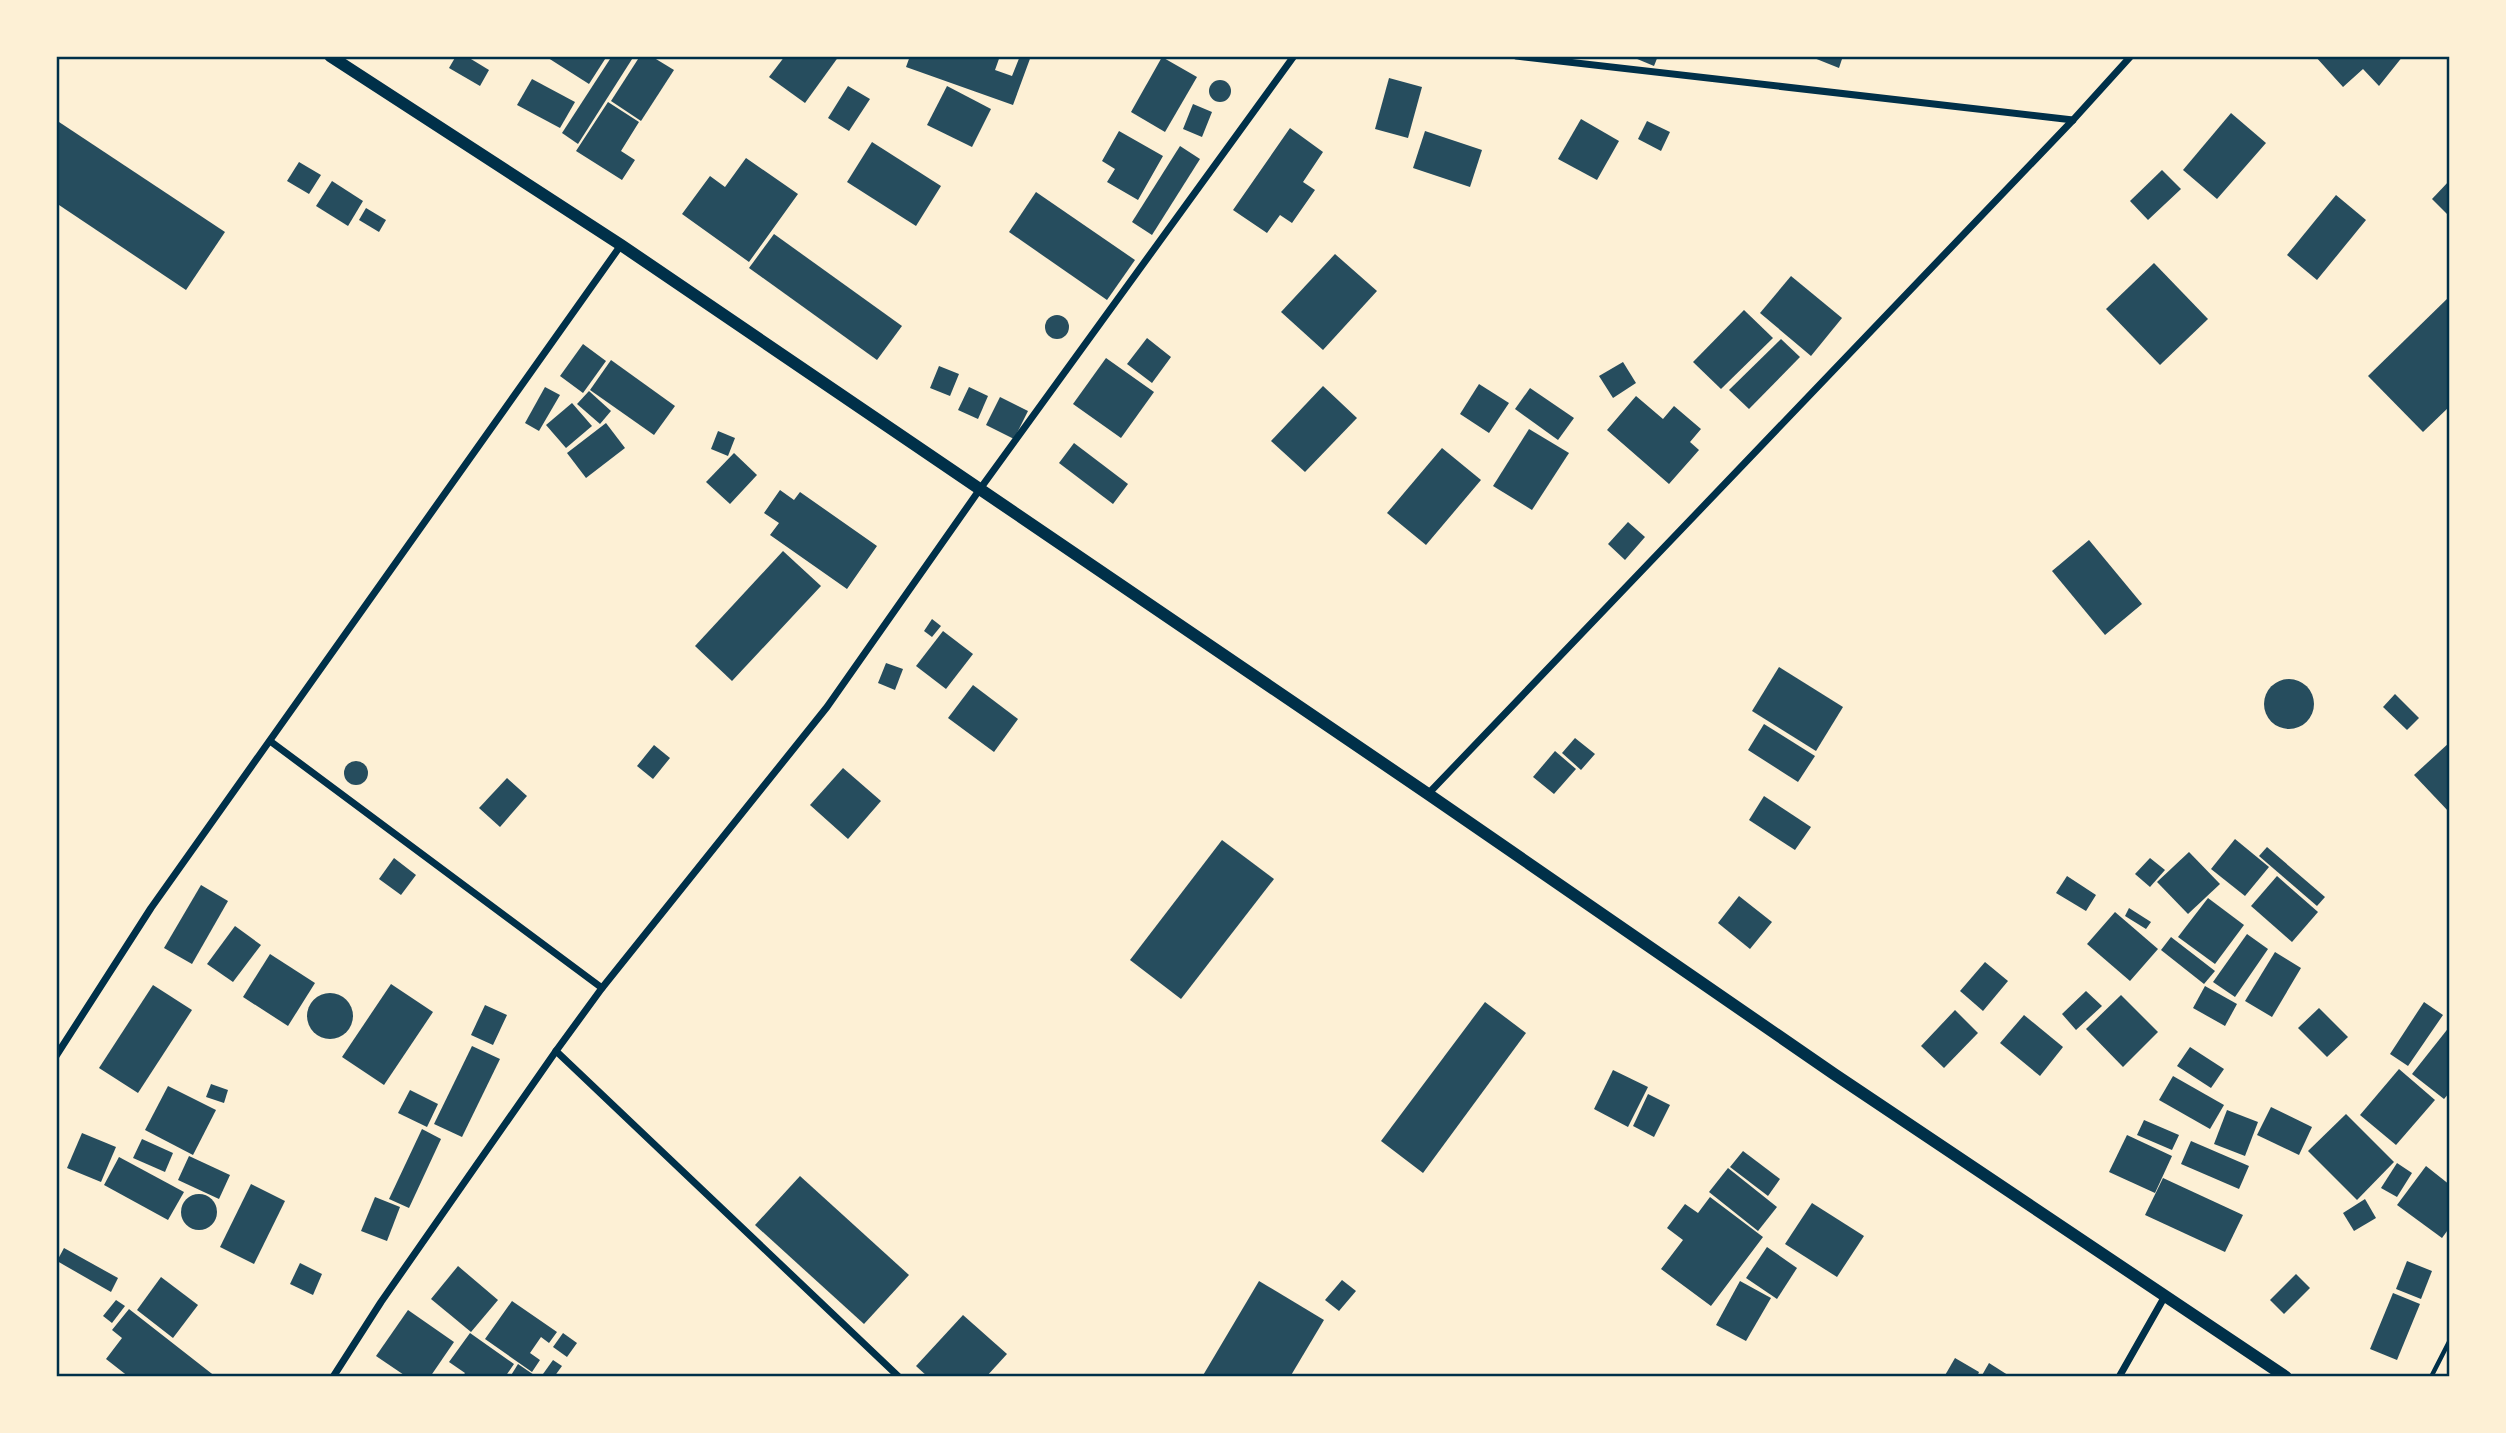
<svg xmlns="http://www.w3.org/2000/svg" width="2506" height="1433" font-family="'Playfair Display',serif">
<rect width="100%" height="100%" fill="#fdf0d5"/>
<g fill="#264d5e">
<polygon points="456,56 466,56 489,70 480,86 449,68"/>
<polygon points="545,56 607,56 589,84"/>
<polygon points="612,56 634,56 578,144 562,133"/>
<polygon points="640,56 651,56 674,70 641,121 611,101"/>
<polygon points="785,56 839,56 805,103 769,77"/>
<polygon points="910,56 1000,56 995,70 1012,76 1020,56 1031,56 1013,105 906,67"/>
<polygon points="1630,56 1658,56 1654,66"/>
<polygon points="1809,56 1843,56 1839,68"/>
<polygon points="2315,56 2403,56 2379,86 2363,69 2343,87"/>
<polygon points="1162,57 1197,77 1165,132 1131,112"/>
<polygon points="1389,78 1422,87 1408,138 1375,129"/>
<polygon points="532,79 575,102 560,128 517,105"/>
<circle cx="1220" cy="91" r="11"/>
<polygon points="848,86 870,99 849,131 828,118"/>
<polygon points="947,86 991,109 972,147 927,125"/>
<polygon points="608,102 639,122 621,151 635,160 622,180 576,151"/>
<polygon points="1193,104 1212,112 1202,137 1183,129"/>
<polygon points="2231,113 2266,143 2217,199 2183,170"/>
<polygon points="1581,119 1619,141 1597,180 1558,159"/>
<polygon points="56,120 225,232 186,290 56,203"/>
<polygon points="1647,121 1670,132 1661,151 1638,139"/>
<polygon points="1290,128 1323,152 1303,182 1315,190 1292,223 1280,215 1267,233 1233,210"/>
<polygon points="1119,131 1163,156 1138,200 1107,182 1115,169 1102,161"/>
<polygon points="1425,131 1482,150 1470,187 1413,168"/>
<polygon points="872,142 941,186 916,226 847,182"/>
<polygon points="1180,146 1200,159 1152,235 1132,222"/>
<polygon points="746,158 798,194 749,262 682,214 710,176 725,187"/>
<polygon points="299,162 321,175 309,194 287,181"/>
<polygon points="2162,170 2181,189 2148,220 2130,201"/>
<polygon points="2450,180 2450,217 2432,199"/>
<polygon points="332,181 363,201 348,226 316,206"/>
<polygon points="1036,192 1135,260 1107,300 1009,232"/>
<polygon points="2336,195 2366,220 2317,280 2287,255"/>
<polygon points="366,208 386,220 379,232 359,220"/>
<polygon points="774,234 902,326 877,360 749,268"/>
<polygon points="1335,254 1377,291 1323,350 1281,312"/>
<polygon points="2154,263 2208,319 2160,365 2106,309"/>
<polygon points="1791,276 1842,318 1811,356 1760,313"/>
<polygon points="2450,296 2450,406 2423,432 2368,376"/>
<polygon points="1744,310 1773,338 1721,389 1693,362"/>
<circle cx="1057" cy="327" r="12"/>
<polygon points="1147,338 1171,357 1152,383 1127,364"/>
<polygon points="1781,339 1800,357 1749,409 1729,390"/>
<polygon points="583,344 606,361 583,393 560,376"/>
<polygon points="1106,358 1154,392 1121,438 1073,404"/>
<polygon points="611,360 675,406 654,435 590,390"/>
<polygon points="1623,362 1636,383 1613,398 1599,376"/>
<polygon points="939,366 959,374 950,396 930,388"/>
<polygon points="1479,384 1509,403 1489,433 1460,414"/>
<polygon points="1323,386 1357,418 1305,472 1271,441"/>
<polygon points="545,387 560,395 539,431 525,423"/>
<polygon points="969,387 988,396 978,419 958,410"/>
<polygon points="1530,388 1574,418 1558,440 1515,409"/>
<polygon points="589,391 611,411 600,424 577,404"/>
<polygon points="1636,396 1663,419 1674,406 1701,429 1690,442 1699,450 1669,484 1607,430"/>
<polygon points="1000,397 1028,411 1014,439 986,425"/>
<polygon points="572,403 592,426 566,448 546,425"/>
<polygon points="606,423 625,448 586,478 567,453"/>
<polygon points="1529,429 1569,453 1532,510 1493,486"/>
<polygon points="718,431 735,438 728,456 711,449"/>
<polygon points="1074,443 1128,484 1113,504 1059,463"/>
<polygon points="1442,448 1481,480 1426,545 1387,513"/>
<polygon points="734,453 757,475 730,504 706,482"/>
<polygon points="780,490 794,500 800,492 877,546 847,589 770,535 779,523 764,513"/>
<polygon points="1628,522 1645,537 1625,560 1608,544"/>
<polygon points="2089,540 2142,604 2105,635 2052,571"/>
<polygon points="783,551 821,586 732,681 695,646"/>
<polygon points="932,619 941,626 932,637 924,631"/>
<polygon points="943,631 973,654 946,689 916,666"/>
<polygon points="886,663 903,669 895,690 878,683"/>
<polygon points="1779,667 1843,707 1816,751 1752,711"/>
<circle cx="2289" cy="704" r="25"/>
<polygon points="973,685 1018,719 994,752 948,718"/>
<polygon points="2395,694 2419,718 2407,730 2383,707"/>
<polygon points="1764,724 1815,756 1798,782 1748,750"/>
<polygon points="1575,738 1595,754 1581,770 1562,753"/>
<polygon points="2450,742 2450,813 2414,775"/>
<polygon points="654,745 670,758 653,779 637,766"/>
<polygon points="1555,751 1576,769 1554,794 1533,777"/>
<circle cx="356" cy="773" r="12"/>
<polygon points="843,768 881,801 848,839 810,805"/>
<polygon points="507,778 527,796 500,827 479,808"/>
<polygon points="1764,796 1811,827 1795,850 1749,820"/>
<polygon points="2235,839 2269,867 2245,896 2211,869"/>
<polygon points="1222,840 1274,879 1181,999 1130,960"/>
<polygon points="2267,847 2325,897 2317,906 2259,856"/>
<polygon points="2189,852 2220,884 2188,914 2157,882"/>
<polygon points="394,858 416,875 401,895 379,879"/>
<polygon points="2150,858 2165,870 2150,887 2135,874"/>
<polygon points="2067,876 2096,895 2086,911 2056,893"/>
<polygon points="2277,876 2318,912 2292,942 2251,906"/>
<polygon points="201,885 228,901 192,964 164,948"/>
<polygon points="1739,896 1772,922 1750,949 1718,923"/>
<polygon points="2208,898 2244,925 2215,964 2178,937"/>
<polygon points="2129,908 2151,922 2146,929 2125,916"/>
<polygon points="2115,912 2158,949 2130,981 2087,944"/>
<polygon points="235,926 261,945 233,982 207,964"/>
<polygon points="2247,934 2268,949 2235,997 2213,982"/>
<polygon points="2171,937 2215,971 2204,984 2161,950"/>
<polygon points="2275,952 2301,968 2272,1017 2245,1001"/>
<polygon points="270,954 315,983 288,1026 243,997"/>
<polygon points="1985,962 2008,981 1983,1011 1960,991"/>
<polygon points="391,984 433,1012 384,1085 342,1057"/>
<polygon points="153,985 192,1010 138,1093 99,1068"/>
<polygon points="2205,986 2237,1004 2225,1026 2193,1008"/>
<polygon points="2086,991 2102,1006 2076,1030 2062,1014"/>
<circle cx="330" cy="1016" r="23"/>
<polygon points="2121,995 2158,1032 2123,1067 2086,1029"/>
<polygon points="1485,1002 1526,1033 1423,1173 1381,1141"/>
<polygon points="2424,1002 2443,1015 2408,1066 2390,1054"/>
<polygon points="485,1005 507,1015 493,1045 471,1035"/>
<polygon points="2319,1008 2348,1037 2327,1057 2298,1028"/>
<polygon points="1955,1010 1978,1033 1944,1068 1921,1046"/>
<polygon points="2024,1015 2063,1047 2040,1076 2000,1043"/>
<polygon points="2450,1026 2450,1092 2444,1099 2412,1074"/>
<polygon points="472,1046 500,1059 462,1137 434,1124"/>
<polygon points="2190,1047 2224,1069 2211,1088 2177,1066"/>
<polygon points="2399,1069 2435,1100 2396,1145 2360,1115"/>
<polygon points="1613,1070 1648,1087 1628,1127 1594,1109"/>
<polygon points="2173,1076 2224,1105 2210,1129 2159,1100"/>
<polygon points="211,1084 228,1090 224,1103 206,1097"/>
<polygon points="168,1086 216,1110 193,1155 145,1130"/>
<polygon points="410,1090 438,1104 427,1127 398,1113"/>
<polygon points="1648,1094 1670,1105 1654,1137 1633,1126"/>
<polygon points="2271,1107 2312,1127 2299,1155 2257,1135"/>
<polygon points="2227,1110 2258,1122 2245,1156 2214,1144"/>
<polygon points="2346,1114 2394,1162 2357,1200 2308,1151"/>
<polygon points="2144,1120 2179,1135 2172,1150 2137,1135"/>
<polygon points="422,1129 441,1139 409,1208 389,1199"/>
<polygon points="82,1133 116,1147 101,1182 67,1168"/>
<polygon points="2127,1135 2172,1156 2155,1193 2109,1172"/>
<polygon points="142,1139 173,1153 165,1172 133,1158"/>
<polygon points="2191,1141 2249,1166 2239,1189 2181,1164"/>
<polygon points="1743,1151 1780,1179 1768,1196 1730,1167"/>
<polygon points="189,1156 230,1175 219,1199 178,1180"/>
<polygon points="119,1157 184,1192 168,1220 104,1185"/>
<polygon points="2397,1163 2412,1173 2397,1197 2381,1188"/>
<polygon points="2426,1166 2450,1185 2450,1227 2442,1238 2397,1205"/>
<polygon points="1728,1168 1777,1207 1758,1231 1709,1192"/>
<polygon points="800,1176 909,1275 864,1324 755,1225"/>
<polygon points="2163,1178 2243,1215 2225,1252 2145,1215"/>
<polygon points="251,1184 285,1201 254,1264 220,1247"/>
<circle cx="199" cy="1212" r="18"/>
<polygon points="375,1197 400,1207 387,1241 361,1231"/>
<polygon points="1710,1197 1763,1237 1711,1306 1661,1269 1683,1240 1667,1228 1685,1204 1698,1213"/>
<polygon points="2365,1199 2376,1218 2354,1231 2343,1213"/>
<polygon points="1812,1203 1864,1236 1837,1277 1785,1244"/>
<polygon points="1767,1247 1797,1268 1777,1299 1746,1278"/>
<polygon points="64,1248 118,1278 111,1292 57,1261"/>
<polygon points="2407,1261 2432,1271 2421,1299 2396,1289"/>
<polygon points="300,1263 322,1274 313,1295 290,1284"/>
<polygon points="458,1266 498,1300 471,1332 431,1299"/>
<polygon points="2296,1274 2310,1288 2284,1314 2270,1300"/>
<polygon points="161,1277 198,1305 173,1338 137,1310"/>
<polygon points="1342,1280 1356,1291 1339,1311 1325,1300"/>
<polygon points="1259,1281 1324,1320 1290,1377 1202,1377"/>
<polygon points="1740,1281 1771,1298 1746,1341 1716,1325"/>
<polygon points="2393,1293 2420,1304 2397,1360 2370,1349"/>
<polygon points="116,1300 125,1306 112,1323 103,1316"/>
<polygon points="512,1301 557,1332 549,1343 541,1337 530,1353 540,1360 532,1372 485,1339"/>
<polygon points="129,1309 216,1377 129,1377 106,1359 122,1338 112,1330"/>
<polygon points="408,1310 454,1342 430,1377 407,1377 376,1356"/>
<polygon points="963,1315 1007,1354 986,1377 928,1377 916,1366"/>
<polygon points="470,1333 514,1364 505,1377 462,1377 465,1373 449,1362"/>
<polygon points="563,1333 577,1343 567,1357 553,1347"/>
<polygon points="1955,1358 1979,1372 1977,1377 1944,1377"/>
<polygon points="553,1360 562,1366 554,1377 547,1377 543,1374"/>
<polygon points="1989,1363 2011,1377 1981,1377"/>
<polygon points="518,1364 537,1377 510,1377"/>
</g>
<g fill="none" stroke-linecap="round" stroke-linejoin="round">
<polyline stroke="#003049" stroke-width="4.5" points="2431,1377 2450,1340"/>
<g stroke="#003049" stroke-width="7">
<polyline points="1516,56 2073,120"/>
<polyline points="270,741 602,988"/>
<polyline points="1428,794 2073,120 2131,56"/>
<polyline points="556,1051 899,1377"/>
<polyline points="56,1056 151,908 621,245"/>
<polyline points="333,1377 381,1302 556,1051 602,988 827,707 980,489 1294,56"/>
<polyline points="2119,1377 2165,1296"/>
</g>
<polyline stroke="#003049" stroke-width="12" points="330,56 621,245 1428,794 1834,1074 2286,1377"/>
</g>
<rect width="2506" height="1433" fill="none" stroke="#fdf0d5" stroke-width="116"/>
<rect x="58" y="58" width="2390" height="1317" fill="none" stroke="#003049" stroke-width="2.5"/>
</svg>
